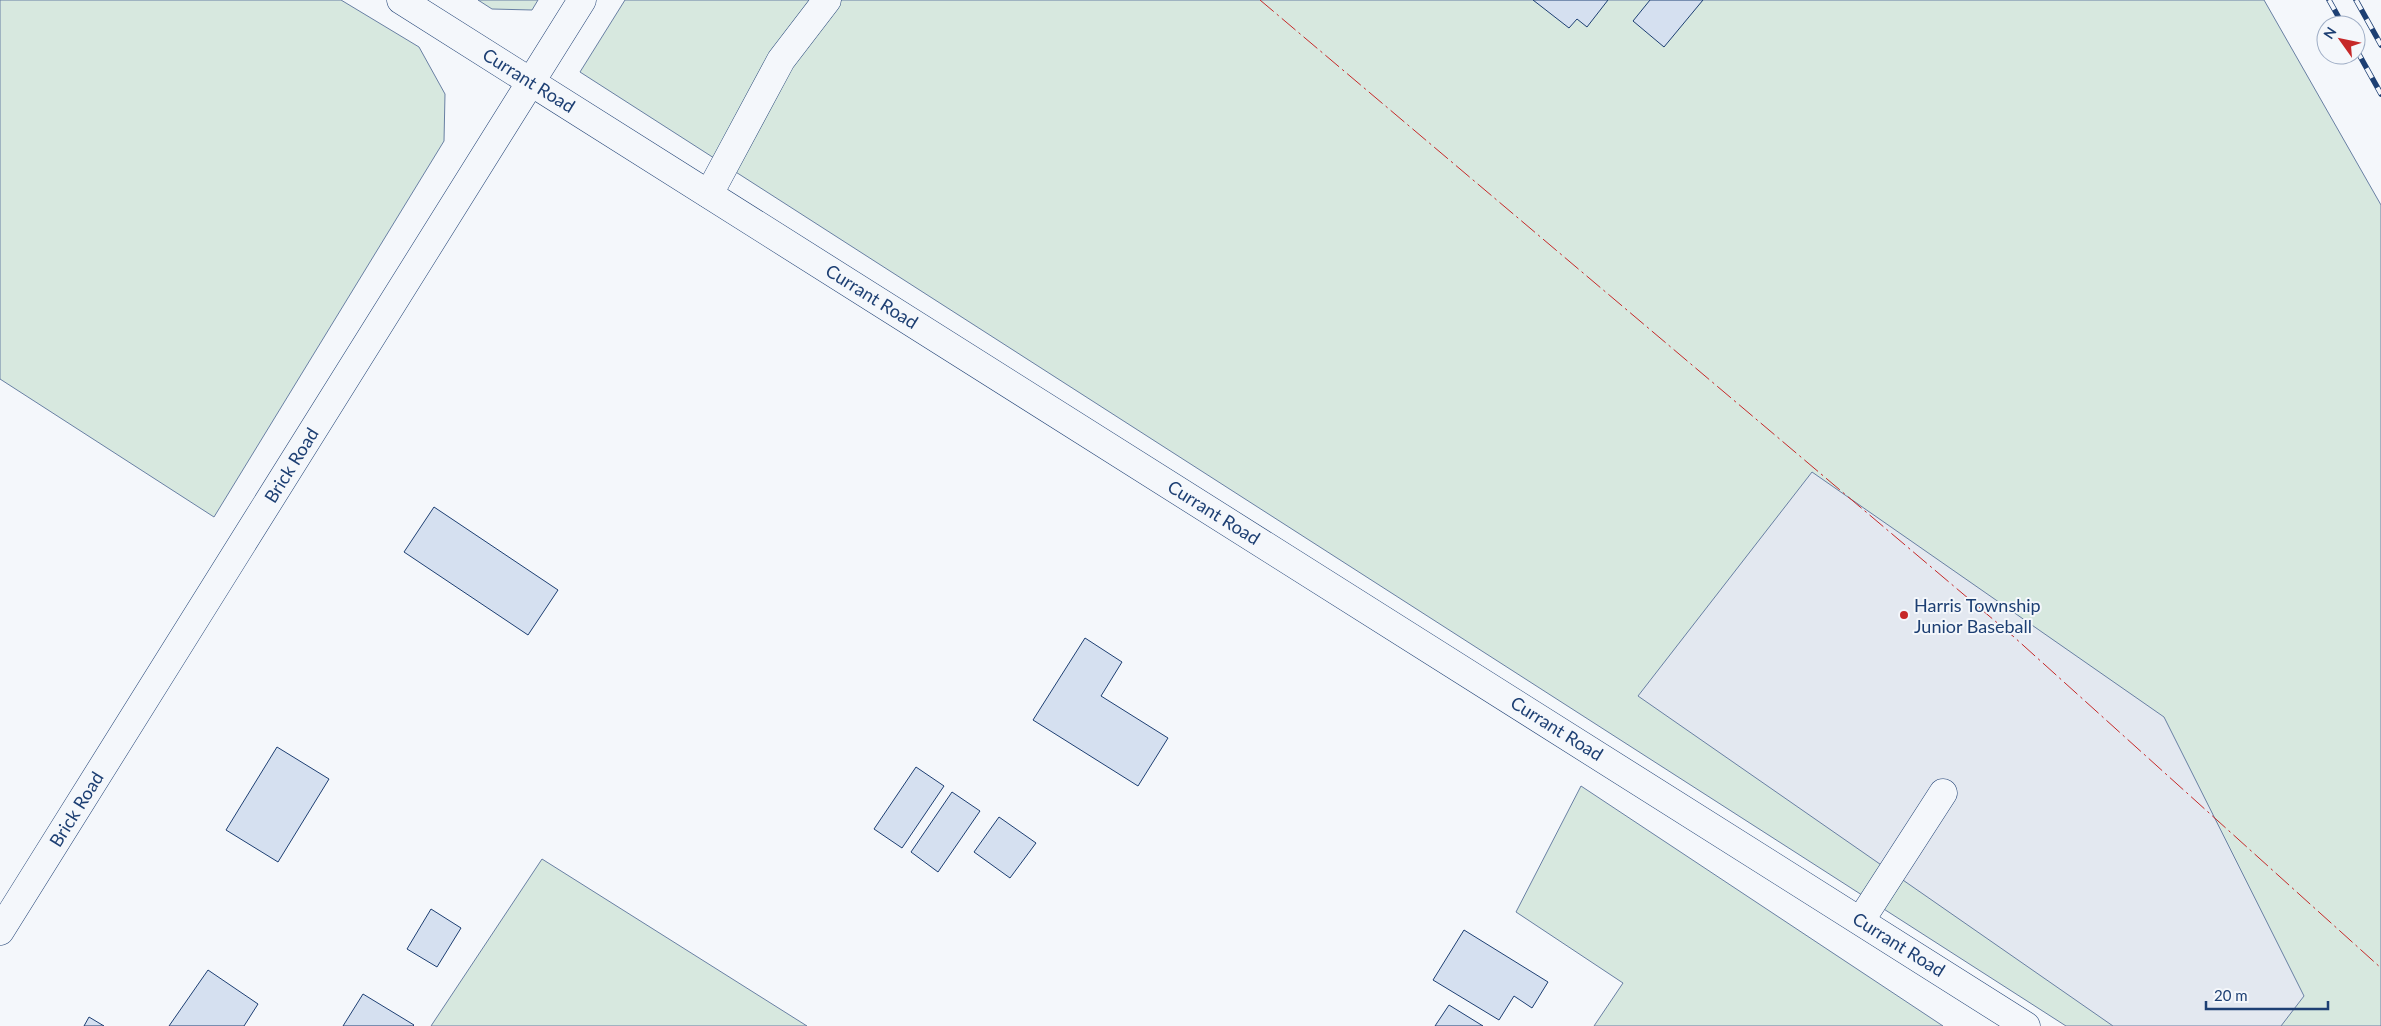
<svg xmlns="http://www.w3.org/2000/svg" width="2381" height="1026" font-family="Lato,sans-serif">
<rect width="100%" height="100%" fill="#f4f7fb"/>
<g fill="#d7e8df" stroke="#687fa3">
<polygon points="0,0 341,0 419,47 445,94 444,141 214,517 0,379"/>
<polygon points="478,0 538,0 532,10 492,9"/>
<polygon points="625,0 2264,0 2381,205 2381,1026 2066,1026 580,72"/>
<polygon points="1581,786 1943,1026 1594,1026 1623,983 1516,912"/>
<polygon points="542,859 807,1026 431,1026"/>
</g>
<polygon fill="#e3e8f0" stroke="#687fa3" points="1812,472 2164,717 2304,996 2281,1026 2113,1026 1638,696"/>
<g fill="#d5e0f0" stroke="#1d3f73">
<polygon points="1533,0 1608,0 1587,27 1577,19 1569,28"/>
<polygon points="1650,0 1703,0 1664,47 1633,21"/>
<polygon points="434,507 558,590 528,635 404,552"/>
<polygon points="1085,638 1122,662 1101,696 1168,738 1138,786 1033,720"/>
<polygon points="277,747 329,779 278,862 226,830"/>
<polygon points="916,767 944,786 902,848 874,829"/>
<polygon points="952,792 980,811 938,872 911,852"/>
<polygon points="999,817 1036,843 1010,878 974,852"/>
<polygon points="431,909 461,928 437,967 407,949"/>
<polygon points="1464,930 1548,982 1532,1008 1514,996 1499,1020 1433,980"/>
<polygon points="208,970 258,1004 244,1026 169,1026"/>
<polygon points="363,994 414,1025 413,1026 343,1026"/>
<polygon points="1449,1005 1483,1026 1435,1026"/>
<polygon points="89,1017 104,1026 84,1026"/>
</g>
<g fill="none" stroke-linecap="round" stroke-linejoin="round">
<g stroke="#1d3f73" stroke-width="29">
<g id="minor">
<polyline points="401,0 2026,1026"/>
<polyline points="709,194 781,60 827,0"/>
<polyline points="1861,920 1943,793"/>
<polyline points="0,931 582,0"/>
</g>
</g>
<use href="#minor" stroke="#f4f7fb" stroke-width="28"/>
<g stroke="#1d3f73" stroke-width="5.5">
<g id="rail">
<polyline points="2329,0 2343,25"/>
<polyline points="2356,0 2381,45"/>
<polyline points="2356,49 2381,94"/>
</g>
</g>
<use href="#rail" stroke="#f4f7fb" stroke-width="4" stroke-dasharray="11" stroke-linecap="butt"/>
<polyline stroke="#c62828" stroke-width="1" stroke-dasharray="18 4 2.5 4" stroke-linecap="butt" points="1260,0 2014,637 2381,968"/>
</g>
<circle fill="#c62828" stroke="#f4f7fb" stroke-width="2" cx="1904" cy="615" r="5"/>
<g text-anchor="middle" dominant-baseline="central" stroke-width="4" stroke-linejoin="round" paint-order="stroke">
<g font-size="18" fill="#1d3f73" stroke="#f4f7fb">
<text transform="translate(529 80) rotate(32)">Currant Road</text>
<text transform="translate(872 296) rotate(32)">Currant Road</text>
<text transform="translate(291 465) rotate(-58)">Brick Road</text>
<text transform="translate(1214 512) rotate(32)">Currant Road</text>
<text transform="translate(1557 728) rotate(32)">Currant Road</text>
<text transform="translate(76 809) rotate(-58)">Brick Road</text>
<text transform="translate(1899 944) rotate(32)">Currant Road</text>
</g>
<g font-size="18" fill="#1d3f73" stroke="#f4f7fb" text-anchor="start">
<text x="1914" y="605">Harris Township<tspan x="1914" dy="21">Junior Baseball</tspan></text>
</g>
</g>
<g transform="translate(2341 40) rotate(303)"><circle r="24" fill="#f4f7fb" stroke="#9eadc5"/>
<path d="M0-4L9 19L0 12L-9 19Z" fill="#c62828"/>
<text y="-8" font-size="14" font-weight="bold" text-anchor="middle" fill="#1d3f73">N</text>
</g>
<path d="M2206 1001v8h122v-8" fill="none" stroke="#1d3f73" stroke-width="2.5"/>
<text x="2214" y="1001" font-size="15" fill="#1d3f73" stroke="#f4f7fb" stroke-width="4" paint-order="stroke">20 m</text>
</svg>
